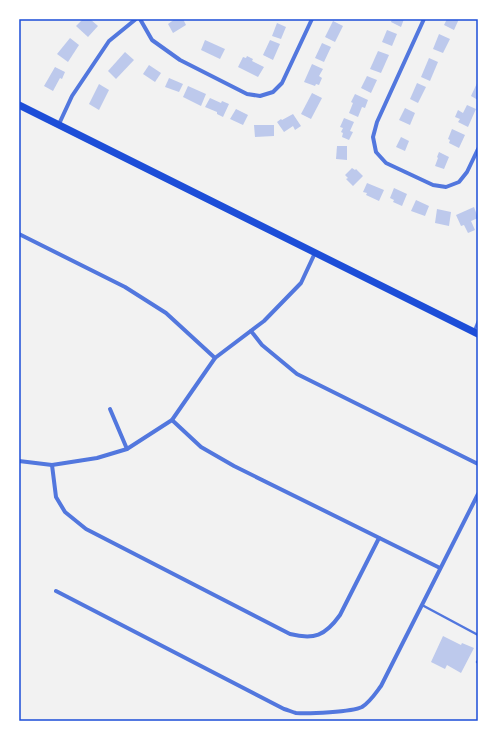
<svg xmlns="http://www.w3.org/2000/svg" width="497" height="740" font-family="'Nunito Sans',sans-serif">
<rect width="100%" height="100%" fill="#f2f2f2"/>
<g fill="#bdc9ec">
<polygon points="83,19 90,19 98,26 88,37 76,26"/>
<polygon points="175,19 183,19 186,25 173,33 168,24"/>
<polygon points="392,19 404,19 401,27 391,22"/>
<polygon points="447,19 459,19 454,30 444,25"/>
<polygon points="333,21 343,26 335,42 325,37"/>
<polygon points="277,23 286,27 281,39 272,36"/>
<polygon points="387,30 397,34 392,46 382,42"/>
<polygon points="439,34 450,39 443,53 433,49"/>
<polygon points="70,38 79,45 68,62 57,54"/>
<polygon points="205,40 225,49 220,59 201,50"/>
<polygon points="270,40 280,44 273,60 263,55"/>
<polygon points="322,43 331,47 324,62 315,58"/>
<polygon points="378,51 389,55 381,73 370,69"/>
<polygon points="125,52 134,60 116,79 108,71"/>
<polygon points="247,56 253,59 252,61 264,67 258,77 238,67 243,57 246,58"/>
<polygon points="429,58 438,62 430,81 421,77"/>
<polygon points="312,64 323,69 319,76 322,78 319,85 316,84 315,86 304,82"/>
<polygon points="149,65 161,73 155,82 143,74"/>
<polygon points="55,67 65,72 62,79 60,78 53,91 44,86"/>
<polygon points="367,76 377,80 371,93 361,88"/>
<polygon points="169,78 183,84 179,92 165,87"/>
<polygon points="478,81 478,100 471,96"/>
<polygon points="417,83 426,87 418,103 410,99"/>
<polygon points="99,84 109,90 99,110 89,104"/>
<polygon points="188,86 206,94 201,106 183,97"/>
<polygon points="312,93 322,98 311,119 301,114"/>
<polygon points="355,94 368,100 365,108 362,107 358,117 349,113 353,103 351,102"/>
<polygon points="210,98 221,103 222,101 229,104 223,117 217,114 217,112 205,107"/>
<polygon points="467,105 476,109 468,127 458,122 460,119 455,117 458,110 463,113"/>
<polygon points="405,108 415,113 410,125 399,120"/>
<polygon points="236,109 248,115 243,125 230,119"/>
<polygon points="293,114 301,126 295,130 293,126 284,132 277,122 281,119 282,120"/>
<polygon points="344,118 354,122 350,131 353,132 349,140 342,137 343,133 341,132 343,128 340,127"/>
<polygon points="254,125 274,125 274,136 255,137"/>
<polygon points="452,129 465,135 459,148 449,143 450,140 448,139"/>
<polygon points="401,137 409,141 405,151 396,147"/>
<polygon points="337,146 347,146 347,160 336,159"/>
<polygon points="439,152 449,157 444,169 435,166 438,158 437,157"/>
<polygon points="352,168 355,170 356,169 363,176 353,186 346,179 348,178 345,175"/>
<polygon points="367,183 384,190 379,201 366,195 367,193 363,192"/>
<polygon points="394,188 407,194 402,206 393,202 394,200 390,198"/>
<polygon points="416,200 429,206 425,216 411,211"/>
<polygon points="474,207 478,218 471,221 475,230 468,233 464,225 461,226 456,215"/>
<polygon points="437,209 451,212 449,226 435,223"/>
<polygon points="443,636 461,645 462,643 474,648 461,673 447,665 445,669 431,662"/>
</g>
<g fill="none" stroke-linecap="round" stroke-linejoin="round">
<g stroke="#5277de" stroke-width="2.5">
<polyline points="474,331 478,321"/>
<polyline points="422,605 478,635"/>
<polyline points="477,662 478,661"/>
</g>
<g stroke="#5277de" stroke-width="4">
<polyline points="140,19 152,40 180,60 247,94 260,96 273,92 282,83 312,19"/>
<polyline points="424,19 377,122 373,137 376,152 386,163 433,185 446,187 459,182 467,172 478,149"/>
<polyline points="59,124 72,96 109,41 136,19"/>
<polyline points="19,234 125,287 166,313 215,358"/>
<polyline points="251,331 262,345 297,374 478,464"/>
<polyline points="110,409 127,449"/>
<polyline points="172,420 201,447 234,466 440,568"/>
<polyline points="19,461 52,465 97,458 127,449 172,420 215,358 264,321 301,283 315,253"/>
<path d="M52,465l4,32 9,15 21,17 204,105c24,6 35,2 50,-19l39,-77"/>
<path d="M56,591l228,118c4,1 8,3 12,4 12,1 56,-1 66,-6 8,-5 13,-13 19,-21l97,-192"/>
</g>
<polyline stroke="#1d4ed8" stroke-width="7" points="19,105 478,334"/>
</g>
<rect width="497" height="740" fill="none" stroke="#ffffff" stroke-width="40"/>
<rect x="20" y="20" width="457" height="700" fill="none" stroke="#1d4ed8" stroke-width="1.5"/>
</svg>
